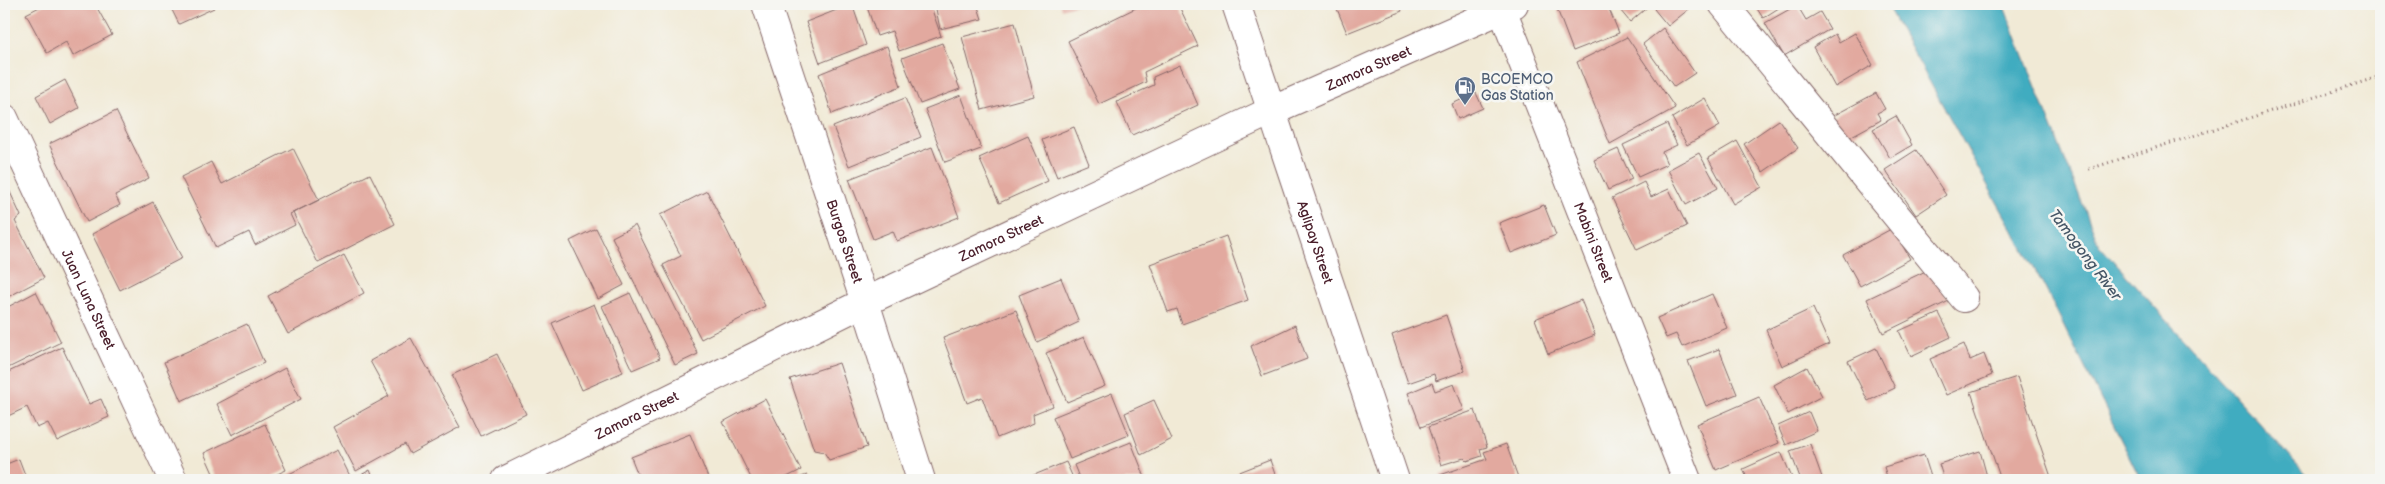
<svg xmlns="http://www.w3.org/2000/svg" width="2385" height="484" font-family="'Balsamiq Sans',sans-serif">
<rect width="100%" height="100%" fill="#f6f6f2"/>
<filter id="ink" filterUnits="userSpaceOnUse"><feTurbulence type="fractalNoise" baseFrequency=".02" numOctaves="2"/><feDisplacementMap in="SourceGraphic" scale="10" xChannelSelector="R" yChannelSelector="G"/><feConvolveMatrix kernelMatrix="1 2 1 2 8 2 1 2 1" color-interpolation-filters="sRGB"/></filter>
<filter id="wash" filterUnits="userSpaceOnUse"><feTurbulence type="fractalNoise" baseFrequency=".0096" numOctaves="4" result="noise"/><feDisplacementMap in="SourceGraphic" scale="20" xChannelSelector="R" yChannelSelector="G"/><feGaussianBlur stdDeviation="1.12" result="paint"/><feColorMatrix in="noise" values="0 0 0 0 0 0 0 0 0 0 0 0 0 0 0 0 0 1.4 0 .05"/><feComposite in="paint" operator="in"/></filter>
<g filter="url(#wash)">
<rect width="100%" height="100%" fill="#f1ead6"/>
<polygon fill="#41acc0" stroke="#466676" points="1886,4 2003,4 2099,245 2311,480 2142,480 2140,478 2044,286"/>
<g id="blocks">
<g fill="#e2a99f">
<polygon points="45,4 95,4 112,35 73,56 66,42 47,53 26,14"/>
<polygon points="169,4 212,4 214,8 179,24"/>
<polygon points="852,4 866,45 820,63 806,22"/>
<polygon points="866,4 930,4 941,36 899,51 892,31 877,36"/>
<polygon points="935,4 977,4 982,19 940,29"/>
<polygon points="1060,4 1079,4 1061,9"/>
<polygon points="1144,4 1178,4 1198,46 1144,72 1146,82 1099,104 1068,41"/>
<polygon points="1335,4 1399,4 1402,11 1347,33"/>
<polygon points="1571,4 1607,4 1619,33 1573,51 1557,9"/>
<polygon points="1615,4 1651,4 1630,22"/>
<polygon points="1661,4 1685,4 1689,9 1668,26 1654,9"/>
<polygon points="1754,4 1785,4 1763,18"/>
<polygon points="1797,5 1806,20 1820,12 1830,29 1784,56 1765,23"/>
<polygon points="1015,23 1034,96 982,110 962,37"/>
<polygon points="1663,28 1695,73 1674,87 1643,44"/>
<polygon points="1855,33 1873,65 1835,87 1813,47 1835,34 1839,42"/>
<polygon points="1627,37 1675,108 1610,144 1577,62"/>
<polygon points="942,43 960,89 920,104 902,58"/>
<polygon points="887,46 901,86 832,114 819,74"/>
<polygon points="1180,65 1198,105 1132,135 1117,102 1154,85 1153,77"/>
<polygon points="65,80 79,108 50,124 36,96"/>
<polygon points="1476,93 1483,108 1458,119 1452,104"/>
<polygon points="1876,93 1885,109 1877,113 1881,120 1846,139 1833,116"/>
<polygon points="961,95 981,149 945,162 925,109"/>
<polygon points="905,98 921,137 849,166 833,127"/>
<polygon points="1705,98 1720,126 1687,145 1672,118"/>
<polygon points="116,111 149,178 115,195 120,205 87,222 49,144"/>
<polygon points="1896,116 1912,145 1890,158 1873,129"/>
<polygon points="1779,120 1798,148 1763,172 1744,144"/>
<polygon points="1667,124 1677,145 1662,152 1667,164 1638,177 1623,145"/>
<polygon points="1074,127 1089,164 1057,177 1042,140"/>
<polygon points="1028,136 1048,181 999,203 979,158"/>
<polygon points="1737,141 1762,187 1733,204 1708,158"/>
<polygon points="932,147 959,217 897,241 893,231 873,239 849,179"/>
<polygon points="293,148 319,200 290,214 295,225 255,245 249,232 216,248 181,177 211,162 222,184"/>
<polygon points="1618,149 1632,179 1608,190 1594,160"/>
<polygon points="1916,150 1946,195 1916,215 1885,170"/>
<polygon points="1699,153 1718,188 1686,205 1668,170"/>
<polygon points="370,174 395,224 318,263 293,213"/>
<polygon points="4,179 21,216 15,221 44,278 4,299"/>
<polygon points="1644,182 1651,197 1669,189 1687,226 1637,250 1612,198"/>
<polygon points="707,191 765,306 701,339 663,265 681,256 660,215"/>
<polygon points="153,202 182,258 120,290 92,234"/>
<polygon points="1544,205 1556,235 1511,253 1499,223"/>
<polygon points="635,225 698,354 675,365 612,237"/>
<polygon points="596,228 624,285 598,299 570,241"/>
<polygon points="1893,228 1910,259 1860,286 1843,255"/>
<polygon points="1226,236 1248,300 1182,324 1177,309 1168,312 1150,264"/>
<polygon points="344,255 364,293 288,334 268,296"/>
<polygon points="1932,268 1949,301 1883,333 1867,299"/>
<polygon points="1061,278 1079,322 1037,342 1019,295"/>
<polygon points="36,292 61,342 4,370 4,309"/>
<polygon points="630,293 660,358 632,370 602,306"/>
<polygon points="1712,294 1727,328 1682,347 1676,334 1666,338 1657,318"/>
<polygon points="1581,300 1595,335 1548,354 1535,319"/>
<polygon points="594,304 623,372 582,390 552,323"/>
<polygon points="1813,308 1829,344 1782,366 1766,330"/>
<polygon points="1016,310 1053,406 1033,414 1034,423 997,438 982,397 967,403 943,338"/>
<polygon points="1939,313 1951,337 1911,356 1899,331"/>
<polygon points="1446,315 1465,371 1436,381 1434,374 1408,383 1392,335"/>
<polygon points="247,324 264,363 181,401 164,362"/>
<polygon points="1295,325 1307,359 1262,376 1251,346"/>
<polygon points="1084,337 1105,386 1067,402 1046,353"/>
<polygon points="411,338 460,427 410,454 405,444 356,471 333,427 389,396 370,361"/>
<polygon points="1964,344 1970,360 1984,354 1992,375 1946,395 1930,359"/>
<polygon points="62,347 89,404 101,399 109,417 57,441 48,423 37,428 27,407 8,416 4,407 4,374"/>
<polygon points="1876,348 1895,388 1868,401 1848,361"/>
<polygon points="1719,349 1737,394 1706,406 1688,361"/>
<polygon points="497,354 526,414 481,436 452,375"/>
<polygon points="839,363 867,447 829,460 824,452 814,450 790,379"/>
<polygon points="1807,367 1822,396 1788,414 1774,385"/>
<polygon points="285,368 301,399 232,435 217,404"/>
<polygon points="2017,377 2052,480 2001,480 1971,392"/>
<polygon points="1432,383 1435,391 1454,384 1464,410 1421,427 1408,393"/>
<polygon points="1112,393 1129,435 1070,459 1053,417"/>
<polygon points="1759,397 1779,443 1716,470 1697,424"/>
<polygon points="765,399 801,470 781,480 752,480 723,422"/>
<polygon points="1154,400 1172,439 1141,455 1125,413"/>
<polygon points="1475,410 1487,447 1480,449 1482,456 1467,461 1464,458 1441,465 1428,427"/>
<polygon points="1809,412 1817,431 1786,445 1778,426"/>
<polygon points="265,424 286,470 273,476 275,480 216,480 204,453"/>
<polygon points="690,434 709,480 640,480 631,457"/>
<polygon points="1131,442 1146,480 1080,480 1074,465"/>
<polygon points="1506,444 1519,480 1442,480 1440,475 1487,459 1484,452"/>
<polygon points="1810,444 1823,480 1801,480 1790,451"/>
<polygon points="337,450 352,480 370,470 374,480 282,480 281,478"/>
<polygon points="1980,451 1988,480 1944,480 1939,464"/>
<polygon points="1781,452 1793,480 1748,480 1743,469"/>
<polygon points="1924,455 1932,480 1888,480 1884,467"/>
<polygon points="19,459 27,480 4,480 4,465"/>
<polygon points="1270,460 1277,480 1240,480 1237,473"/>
<polygon points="1066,462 1074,480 1022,480"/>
<polygon points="807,475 809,480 793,480"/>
</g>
</g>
</g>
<g filter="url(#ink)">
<use href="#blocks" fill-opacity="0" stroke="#846667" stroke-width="1"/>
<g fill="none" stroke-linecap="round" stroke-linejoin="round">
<g stroke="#846667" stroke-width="30">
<g id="minor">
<path id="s1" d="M766,4l99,298 56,178"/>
<path id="s2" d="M1236,4l159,476"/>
<path id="s3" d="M1500,4l187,476"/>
<polyline points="1723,4 1964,298"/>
<path id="s4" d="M4,118l169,362"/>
<path id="s5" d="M506,480l359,-178 406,-191 243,-107"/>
</g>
</g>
<g stroke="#846667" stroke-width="3" stroke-dasharray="1 4" stroke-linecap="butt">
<polyline points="2127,8 2134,4"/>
<polyline points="2089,169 2381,76"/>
</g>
<use href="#minor" stroke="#fff" stroke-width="28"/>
</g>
</g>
<defs>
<g id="fuel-pin" transform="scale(1.125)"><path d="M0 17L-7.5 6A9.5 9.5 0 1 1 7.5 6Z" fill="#5c6f8a" stroke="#f6f6f2"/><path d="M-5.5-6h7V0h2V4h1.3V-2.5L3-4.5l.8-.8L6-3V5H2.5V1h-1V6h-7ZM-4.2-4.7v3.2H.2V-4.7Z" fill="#fff"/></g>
</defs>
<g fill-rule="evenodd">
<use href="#fuel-pin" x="1465" y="87"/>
</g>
<g text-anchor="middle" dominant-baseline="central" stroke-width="5" stroke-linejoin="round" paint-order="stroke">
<g font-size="14" fill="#4a1f2b" stroke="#f6f6f2">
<text stroke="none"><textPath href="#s5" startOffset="956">Zamora Street</textPath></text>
<text stroke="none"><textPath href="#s5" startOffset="551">Zamora Street</textPath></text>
<text stroke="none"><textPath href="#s1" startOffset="250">Burgos Street</textPath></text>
<text stroke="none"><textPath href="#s2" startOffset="251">Aglipay Street</textPath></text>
<text stroke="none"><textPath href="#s3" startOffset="256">Mabini Street</textPath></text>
<text stroke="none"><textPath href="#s4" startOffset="200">Juan Luna Street</textPath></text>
<text stroke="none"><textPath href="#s5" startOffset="146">Zamora Street</textPath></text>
</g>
<g font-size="14" fill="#4e5e75" stroke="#f6f6f2" text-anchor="start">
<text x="1481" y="79">BCOEMCO<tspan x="1481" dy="16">Gas Station</tspan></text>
</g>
<g font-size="15" font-style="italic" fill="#465767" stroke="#f6f6f2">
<text transform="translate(2085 255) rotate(53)">Tamogong River</text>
</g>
</g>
<rect width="2385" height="484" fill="none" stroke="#f6f6f2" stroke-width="20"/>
</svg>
